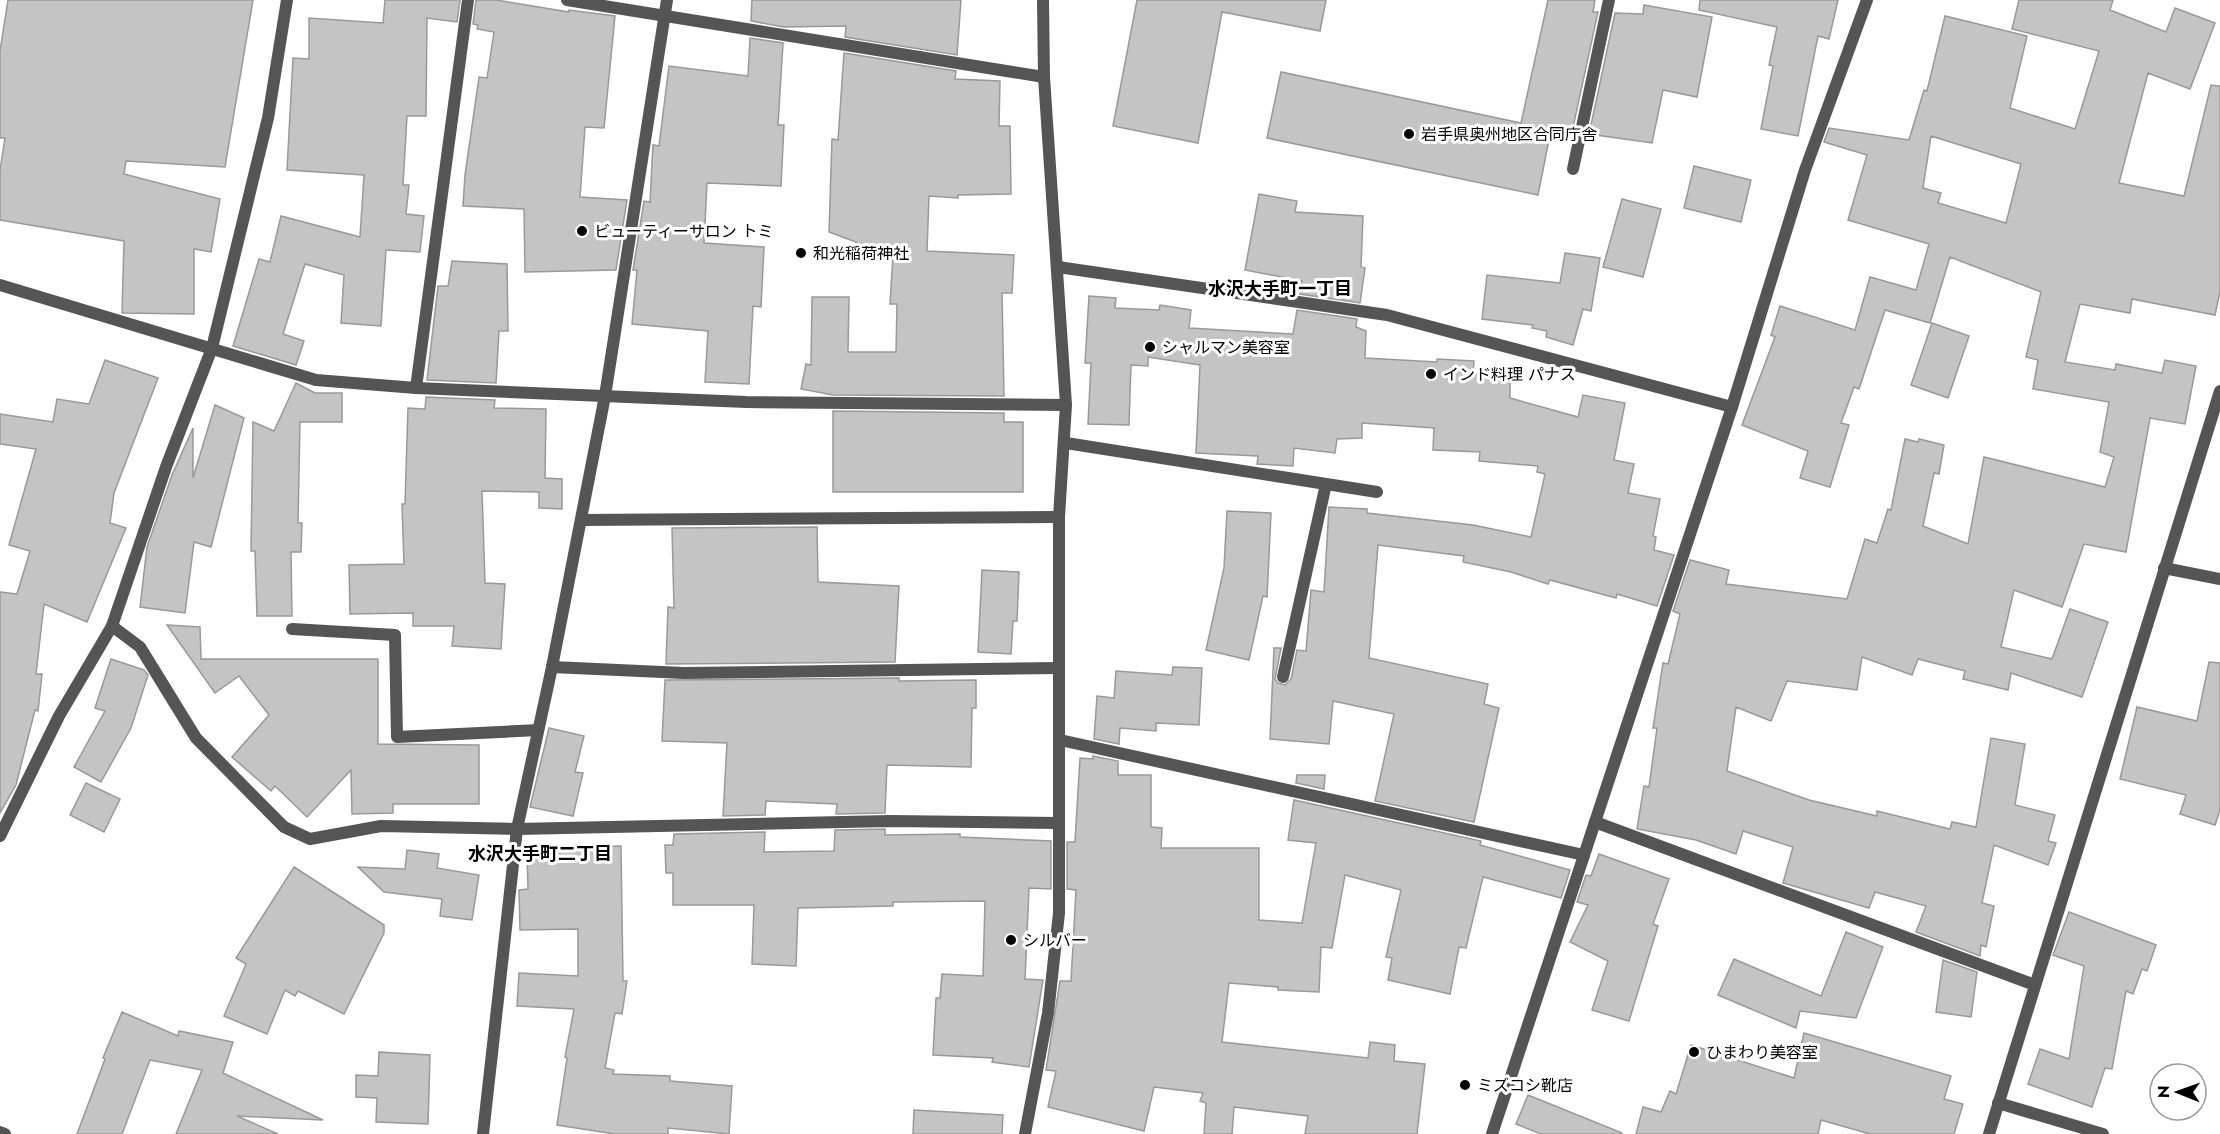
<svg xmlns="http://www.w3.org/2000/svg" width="2220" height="1134" font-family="Jost,'Noto Sans JP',sans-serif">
<rect width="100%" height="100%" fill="#fff"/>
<g fill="#c4c4c4" stroke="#999" stroke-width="1.5" fill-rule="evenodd">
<polygon points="8,0 253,0 225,167 126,161 124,174 220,199 211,252 194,249 194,314 122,313 124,241 0,220 0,170 5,138 0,138 0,51"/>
<polygon points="385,0 460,0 457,22 427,18 426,116 407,116 403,185 409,185 406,214 424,216 420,252 386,250 381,326 341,323 344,275 305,264 283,334 304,341 296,365 233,346 259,259 270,262 281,216 360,237 364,175 287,170 293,58 309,59 309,18 383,23"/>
<polygon points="476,0 496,0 569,12 569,10 615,16 604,128 585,127 580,197 627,200 616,270 525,272 524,209 463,206 465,175 479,77 487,78 494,32 477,29 478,25 473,24"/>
<polygon points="752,0 961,0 957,55 845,37 846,26 784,27 751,21"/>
<polygon points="1137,0 1326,0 1320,31 1222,12 1198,143 1113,126"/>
<polygon points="1548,0 1595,0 1593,12 1598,12 1572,132 1551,130 1538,195 1267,138 1281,72 1521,123"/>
<polygon points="1700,0 1838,0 1829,39 1818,36 1798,136 1761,129 1773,66 1769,65 1777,27 1699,10"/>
<path d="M2019,0h94l-3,10 56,22 9,-24 40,15 -25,66 -42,-16 -29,110 65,13 27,-111 9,1v206l-5,23 -83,-16 -2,14 -50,-9 -15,58 50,8 1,-6 46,9 3,-13 31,6 -11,58 -35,-6 -24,134 -42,-8 -22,63 -48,-17 -13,57 51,12 18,-50 38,13 -26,75 -71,-24 -3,17 -45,-11 2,-8 -47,-12 -6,16 -50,-18 -5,33 -70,-9 -16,40 -35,-14 -9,64 82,29 68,16v-5l73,18 2,-7 24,5 15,-89 34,6 -10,61 40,10 -7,26 8,2 -8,22 -54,-20 -12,58 12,3 -8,41 -5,-2 -1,11 -64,-24 10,-26 -51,-14 -6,16 -86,-25 10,-36 -50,-16 -7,23 -40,-14 -59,-11 7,-43 5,1 8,-59h-4l10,-65 5,1 12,-50 -7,-3 17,-51 39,10 -3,14 121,15 18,-60 12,4 11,-34 3,1 14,-71 13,3 1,-3 25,6 -5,29 -5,-1 -11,53 45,18 16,-87 121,30 9,-30 -14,-5 9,-50 -76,-13 5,-29 -12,-3 15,-65 -91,-35 -20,66 -45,-13 -26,79 -5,-2 -13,36 8,2 -19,62 -30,-9 8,-27 -66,-26 33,-88 -4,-2 9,-29 75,24 15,-53 46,13 13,-46 -81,-24 19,-65 -43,-13 5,-14 80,12 15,-50 3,1 18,-75 82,20 -17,72 65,21 24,-78 -87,-22zM1931,136l90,28 -15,59 -68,-20 3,-10 -18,-5z"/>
<polygon points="1644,5 1712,17 1697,97 1663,90 1652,143 1589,134 1615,13 1643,14"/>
<polygon points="750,38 783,43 778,125 784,125 781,186 707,183 704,243 764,247 761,307 753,306 749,384 705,382 708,331 632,324 637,270 633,270 644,201 650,202 653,145 659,146 669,66 748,76"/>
<polygon points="844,53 956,71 955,79 1000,81 999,126 1010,126 1011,194 958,195 958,198 929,196 927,251 1014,255 1012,293 1002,293 1004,396 833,395 801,389 806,364 811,365 812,297 849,297 848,352 896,352 897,304 890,304 893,256 829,232 832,139 838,140"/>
<polygon points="1694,166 1751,180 1741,222 1684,208"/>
<polygon points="1259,194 1297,201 1295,212 1363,216 1361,267 1365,268 1360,303 1300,294 1302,281 1245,270"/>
<polygon points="1622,199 1661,209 1643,277 1603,267"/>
<polygon points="1565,253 1600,258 1591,311 1583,309 1573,345 1546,337 1547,331 1532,328 1533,325 1482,319 1487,275 1560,283"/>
<polygon points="452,261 507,264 508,331 499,331 496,383 427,380 438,286 448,286"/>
<polygon points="1089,296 1116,298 1115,308 1159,310 1160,305 1191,310 1189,328 1293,334 1297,310 1357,319 1356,327 1366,331 1365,358 1437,362 1437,359 1474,361 1473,374 1510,374 1510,398 1578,417 1583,395 1625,403 1614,460 1634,464 1628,493 1660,499 1653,536 1656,537 1654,550 1674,555 1657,606 1617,594 1616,598 1550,580 1548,584 1511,572 1463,562 1464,556 1378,545 1369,658 1488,684 1484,704 1499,708 1474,822 1375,801 1394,714 1333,701 1329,744 1270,739 1274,648 1281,648 1275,679 1278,683 1285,685 1291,679 1297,650 1306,651 1311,590 1324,592 1329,507 1367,509 1367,513 1473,525 1531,537 1545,474 1537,472 1538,466 1479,461 1480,452 1433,450 1434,428 1362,423 1362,438 1337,439 1335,453 1294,448 1293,466 1257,464 1258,456 1196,453 1200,365 1148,357 1148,366 1131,365 1129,425 1088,424 1091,363 1085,363"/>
<polygon points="1932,323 1969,336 1948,398 1911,385"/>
<polygon points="105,360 158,378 114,493 110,523 126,528 87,622 44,604 36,674 42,674 38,711 35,710 16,785 0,813 0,592 17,594 30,551 9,545 36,449 0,444 0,414 53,422 57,399 89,404"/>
<polygon points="296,383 315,393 342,393 342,422 300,422 298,523 302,523 301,552 291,552 292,616 257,616 255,551 251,551 253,422 274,431"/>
<polygon points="426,397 495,400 494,408 546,409 545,478 562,479 562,509 539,508 539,492 482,491 485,583 505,584 501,649 452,646 454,626 413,626 413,613 350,614 349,565 404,564 402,504 405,504 408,408 425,409"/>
<polygon points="215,405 244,418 211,547 194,542 185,613 140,607 147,547 172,475 193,428 193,478"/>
<polygon points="833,411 1004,413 1004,422 1023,422 1023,492 833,492"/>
<polygon points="1227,511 1271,513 1267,597 1263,596 1249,660 1206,650 1224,568"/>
<polygon points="817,527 818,582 899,586 895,662 666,664 668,607 674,608 672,528"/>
<polygon points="982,570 1019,572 1017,621 1013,621 1011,654 978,652"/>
<polygon points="167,625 200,627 201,659 378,659 378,744 479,745 479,804 393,804 393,813 352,814 351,770 307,817 275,786 271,791 232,757 269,715 239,676 215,693"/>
<polygon points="111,659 144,670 148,675 131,728 101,782 74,767 105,711 95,708"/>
<polygon points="2209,662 2220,663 2220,810 2215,825 2180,814 2186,795 2120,779 2137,707 2197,721"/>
<polygon points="1173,667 1202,668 1199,725 1156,723 1156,731 1120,728 1119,744 1094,739 1097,696 1114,698 1116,671 1172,675"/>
<polygon points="899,678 899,681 976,680 976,708 972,708 971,767 887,765 885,813 836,814 837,804 766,801 765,815 723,816 727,743 662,741 665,680"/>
<polygon points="549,728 584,736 575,772 583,773 573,816 530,807"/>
<polygon points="1093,756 1118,761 1118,775 1151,775 1151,827 1162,828 1161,848 1259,848 1259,920 1302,923 1316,843 1288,840 1294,800 1481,841 1480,845 1570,870 1561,898 1483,877 1466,948 1459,947 1450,994 1388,980 1392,958 1386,957 1401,890 1345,875 1332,948 1321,947 1319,992 1278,990 1278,987 1229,983 1222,1042 1368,1058 1370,1042 1395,1045 1394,1061 1425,1064 1417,1134 1305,1134 1308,1116 1234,1107 1232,1134 1204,1134 1206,1103 1200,1101 1203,1093 1154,1087 1144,1131 1048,1107 1056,1071 1046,1070 1060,981 1071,981 1076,890 1067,889 1067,842 1075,842 1080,758 1093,759"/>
<polygon points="1297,775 1325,775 1324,789 1296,783"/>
<polygon points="86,783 120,799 104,832 70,815"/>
<polygon points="885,829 885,835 960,834 960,837 1051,841 1051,889 1029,888 1025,979 1043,980 1029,1067 992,1062 993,1058 933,1055 936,998 940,998 942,974 983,976 985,901 893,902 893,906 798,908 796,966 752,964 754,905 673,905 673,873 666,873 665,845 673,845 674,834 765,832 764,852 834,851 835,830"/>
<polygon points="621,846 623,981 627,981 622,1014 615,1013 605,1068 614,1070 613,1074 670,1076 670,1081 732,1086 729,1134 668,1128 668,1134 615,1134 557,1125 567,1058 565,1057 574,1009 517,1006 519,973 578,976 578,929 520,930 519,890 528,889 527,849"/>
<polygon points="407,850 439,854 437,868 479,875 472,920 440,916 442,899 384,892 358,867 405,869"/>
<polygon points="1599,854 1669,879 1653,924 1658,926 1629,1021 1592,1010 1608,961 1570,942 1588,905 1577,902 1586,875 1591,876"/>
<polygon points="294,867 384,925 384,933 344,1014 298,991 295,996 285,990 267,1034 224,1016 246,964 236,958"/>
<polygon points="2069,912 2156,945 2147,971 2142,969 2133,994 2126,991 2112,1069 2105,1068 2092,1107 2028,1084 2040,1049 2069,1059 2084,966 2053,955"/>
<polygon points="1846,932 1883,947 1856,1018 1800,1011 1796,1028 1718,995 1734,959 1821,996"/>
<polygon points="1943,960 1977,972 1971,1017 1936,1012"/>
<polygon points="122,1012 178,1036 179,1031 233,1042 223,1073 323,1120 237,1116 278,1134 176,1134 202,1070 150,1060 122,1134 77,1134 105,1059 103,1058"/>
<polygon points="1804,1033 1951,1076 1944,1099 1963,1104 1954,1134 1870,1134 1821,1120 1818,1134 1636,1134 1643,1107 1661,1112 1670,1091 1676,1094 1691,1045 1794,1078"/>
<polygon points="379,1052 430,1055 428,1124 376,1122 377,1098 356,1097 356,1075 378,1076"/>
<polygon points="1528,1095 1622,1133 1622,1134 1541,1134 1516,1124"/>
<polygon points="914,1110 1003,1115 1002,1134 913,1134"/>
</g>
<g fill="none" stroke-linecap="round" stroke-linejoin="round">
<g stroke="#555" stroke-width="12">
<polyline points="567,0 1044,77"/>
<polyline points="1573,169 1609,0"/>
<polyline points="1058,267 1387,315 1732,407"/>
<polyline points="0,285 316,380 416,388 746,402 1066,405"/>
<polyline points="416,388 468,0"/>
<polyline points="1066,443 1377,492"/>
<polyline points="581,520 1059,517"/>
<polyline points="2164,568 2220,579"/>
<polyline points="112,626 140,647 196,738 284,827 310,839 381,826 517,829 890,821 1057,823"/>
<polyline points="292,629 395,635 397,737 538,730"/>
<polyline points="552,667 684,673 1059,668"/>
<polyline points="1283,677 1326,484"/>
<polyline points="1060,740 1584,855"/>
<polyline points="1595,822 2035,985"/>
<polyline points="0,836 59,716 112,626 166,467 212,348 268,118 287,0"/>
<polyline points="1998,1103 2103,1134"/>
<polyline points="0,1132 5,1134"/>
<polyline points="483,1134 517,829 552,667 605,396 667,0"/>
<polyline points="1025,1134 1048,1013 1059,913 1059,517 1066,405 1044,77 1043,0"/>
<polyline points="1989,1134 2220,391"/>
</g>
<polyline stroke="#555" stroke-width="12" points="1492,1134 1732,407 1805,170 1867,0"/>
</g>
<g fill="#000" stroke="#fff" stroke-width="2">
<circle cx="1409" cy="134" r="6"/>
<circle cx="582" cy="231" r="6"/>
<circle cx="801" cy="253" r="6"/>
<circle cx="1150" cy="347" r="6"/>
<circle cx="1431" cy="374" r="6"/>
<circle cx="1011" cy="940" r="6"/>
<circle cx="1694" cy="1052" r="6"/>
<circle cx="1465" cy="1085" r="6"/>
</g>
<g text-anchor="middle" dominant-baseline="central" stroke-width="6" stroke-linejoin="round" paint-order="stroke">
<g font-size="16" fill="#000" stroke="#fff" text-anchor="start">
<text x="1421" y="134">岩手県奥州地区合同庁舎</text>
<text x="594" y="231">ビューティーサロン トミ</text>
<text x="813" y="253">和光稲荷神社</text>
<text x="1162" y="347">シャルマン美容室</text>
<text x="1443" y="374">インド料理 パナス</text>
<text x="1023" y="940">シルバー</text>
<text x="1706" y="1052">ひまわり美容室</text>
<text x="1477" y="1085">ミズコシ靴店</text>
</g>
<g font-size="18" font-weight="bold" fill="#000" stroke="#fff">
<text x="1280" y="289">水沢大手町一丁目</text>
<text x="540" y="854">水沢大手町二丁目</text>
</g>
</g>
<g transform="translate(2178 1092) rotate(271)"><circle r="28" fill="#ffffff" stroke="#999999" stroke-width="1.5"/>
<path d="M0-4.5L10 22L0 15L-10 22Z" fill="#000000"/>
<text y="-9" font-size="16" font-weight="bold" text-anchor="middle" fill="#000000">N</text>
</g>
</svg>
